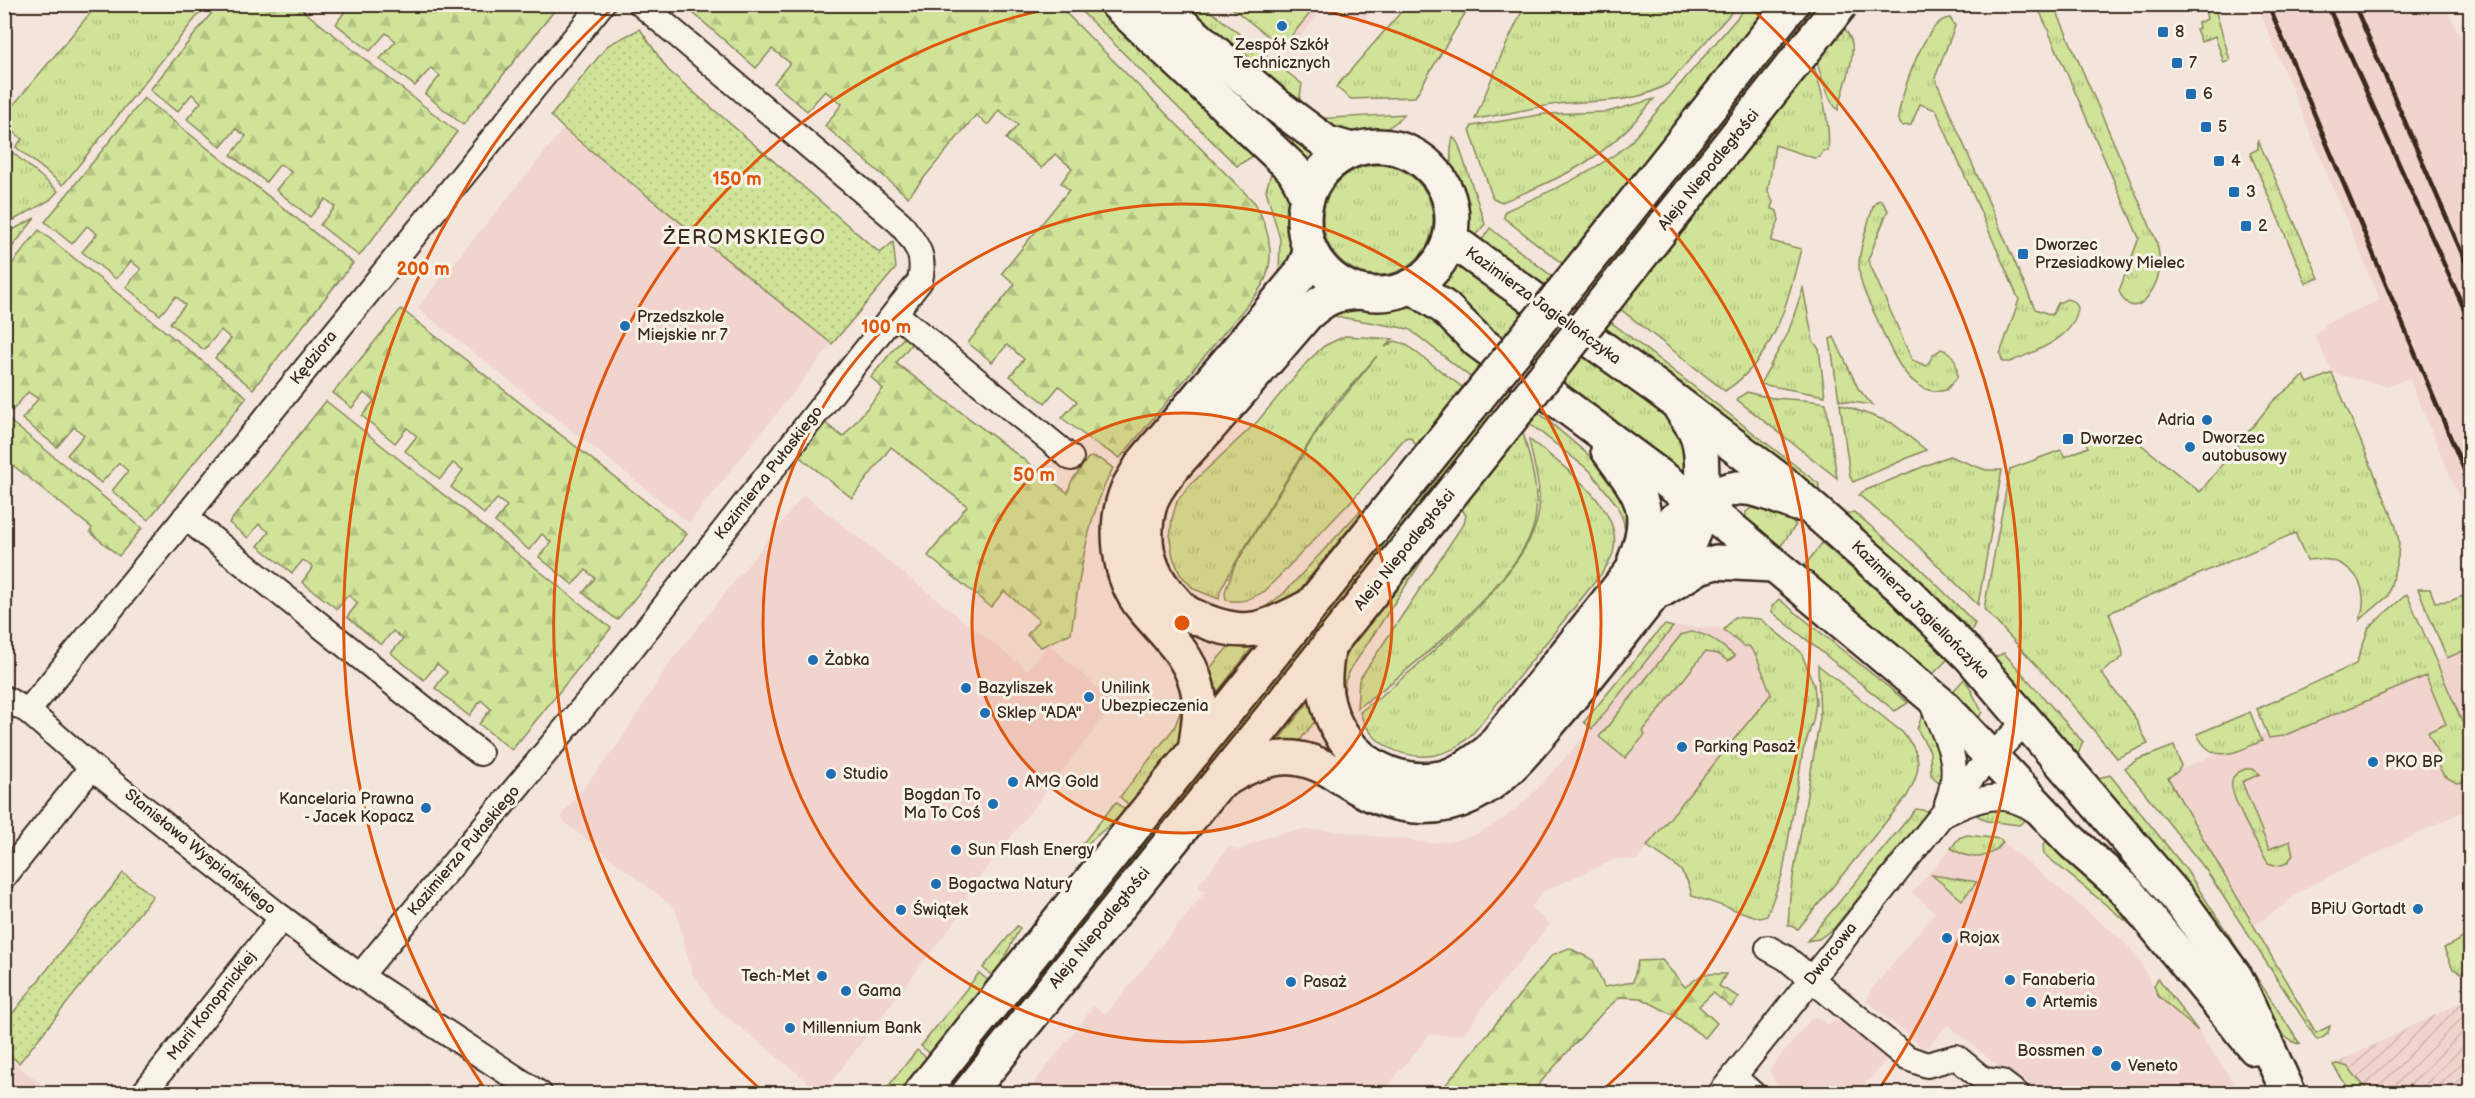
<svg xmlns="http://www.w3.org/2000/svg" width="2475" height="1098" font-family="'Balsamiq Sans',sans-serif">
<defs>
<pattern id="industrial-furrows" width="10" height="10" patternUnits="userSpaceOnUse" patternTransform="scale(1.5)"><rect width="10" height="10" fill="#f1d4ce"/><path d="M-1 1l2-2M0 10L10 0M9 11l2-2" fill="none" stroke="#d0b6b0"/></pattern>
<pattern id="grass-tufts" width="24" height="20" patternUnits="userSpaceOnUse" patternTransform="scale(1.5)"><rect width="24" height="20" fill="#d0e398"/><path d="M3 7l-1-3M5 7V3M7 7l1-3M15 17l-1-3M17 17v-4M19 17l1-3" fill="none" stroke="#b4c383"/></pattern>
<pattern id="forest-firs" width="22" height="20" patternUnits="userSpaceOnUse" patternTransform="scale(1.5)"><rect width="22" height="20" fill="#d0e398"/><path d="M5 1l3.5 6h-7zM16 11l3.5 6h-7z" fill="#b4c383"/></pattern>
<pattern id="park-dots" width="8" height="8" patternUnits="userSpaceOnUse" patternTransform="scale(1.5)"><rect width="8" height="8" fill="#d0e398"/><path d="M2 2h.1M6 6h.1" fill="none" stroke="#b4c383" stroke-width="1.8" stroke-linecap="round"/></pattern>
</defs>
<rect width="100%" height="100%" fill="#f4e5dc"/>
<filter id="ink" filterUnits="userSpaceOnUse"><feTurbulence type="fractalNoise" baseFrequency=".0167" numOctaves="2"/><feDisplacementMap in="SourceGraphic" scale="12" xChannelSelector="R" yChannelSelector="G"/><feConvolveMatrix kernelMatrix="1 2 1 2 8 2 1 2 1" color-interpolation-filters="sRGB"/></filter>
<g filter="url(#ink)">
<g fill="#f1d4ce">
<polygon points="1228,5 1327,5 1287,52"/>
<polygon points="1340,5 1375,5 1363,23"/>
<polygon points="2257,5 2445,5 2456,28 2470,50 2470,523 2409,378 2388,386 2332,373 2314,333 2325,328 2324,324 2380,300"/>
<polygon points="564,129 832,344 689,523 417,308"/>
<polygon points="804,495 1027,670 1049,645 1115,703 970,889 962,912 822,1094 817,1093 801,1076 717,1009 692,973 675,908 565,823 561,816 617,746 670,662"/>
<polygon points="1672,626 1727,628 1757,650 1773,695 1637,860 1616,859 1542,892 1531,908 1550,924 1482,1008 1466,1032 1451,1036 1430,1034 1382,1093 1025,1094 1094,1006 1106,1014 1205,892 1198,886 1229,846 1238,851 1268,836 1298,830 1328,830 1430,843 1453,841 1477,834 1500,821 1529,798 1579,742"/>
<polygon points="2470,647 2470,808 2302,890 2269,916 2251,926 2164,776"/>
<polygon points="2003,842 2121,939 2136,954 2158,996 2198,1031 2241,1093 2031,1093 1948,1025 1929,1046 1922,1047 1867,1001 1870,991 1935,912 1912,893 1951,848 1957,852 1984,857 1994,852"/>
<polygon points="1816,1017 1829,1024 1834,1020 1851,1027 1888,1058 1858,1093 1782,1093 1769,1070 1811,1019"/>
<polygon points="4,1056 5,1056 53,1093 5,1093"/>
</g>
<polygon fill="url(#industrial-furrows)" points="2470,998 2470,1093 2370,1093 2333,1065"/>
<g fill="url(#grass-tufts)" stroke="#86865b" stroke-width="1.5">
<polygon points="97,5 206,5 63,185 16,147 22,139 5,124 5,115"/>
<polygon points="1075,5 1096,5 1139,46 1261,151 1237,166"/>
<polygon points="1183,5 1203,5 1302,84 1298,109"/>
<polygon points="1228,5 1317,4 1317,5 1282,47"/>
<polygon points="1407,5 1470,5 1415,97 1351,99 1336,87"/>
<path d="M1525,5v-1l213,1 -69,78c-33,21 -66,17 -103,20 -30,3 -60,12 -91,16l26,-63z"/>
<path d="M1748,5h45c13,40 40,104 35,146h-5l-3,6 -6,1 -39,-13 -7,46 5,11 -2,6 6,3 2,9 -8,21 30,8c-14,55 -26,109 -76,142l-221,-173 1,-7c44,-19 86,-37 124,-67z"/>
<path d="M1802,5h18c11,9 26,21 31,35 6,16 -9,53 -13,70 -16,-14 -29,-82 -36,-105z"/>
<path d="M2037,5h17l102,235c3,11 5,22 3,33 -4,19 -26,52 -40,18l20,-53z"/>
<polygon points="2204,5 2214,5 2230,60 2224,63 2215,36 2201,42 2196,29 2199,28 2198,23 2207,19"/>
<path d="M1950,18l5,8 -20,52 100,231 17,6 6,-12 9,-4 8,3 3,6c-3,31 -45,44 -68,54h-7l-3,-8 19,-54 -83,-190 -16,-6 -9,21 -9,1 -4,-6c1,-21 27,-102 52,-102z"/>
<path d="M1654,99c-48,60 -84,75 -152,103l-9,-3 -23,-69 2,-4 73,-12 62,-2z"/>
<path d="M1405,114c-15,15 -38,29 -60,23 -11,-3 -23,-12 -34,-18z"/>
<polygon points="1299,135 1320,155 1308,167 1286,150"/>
<path d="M1453,137l5,6 27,81 -14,16c-7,-14 -7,-27 -11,-42 -6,-25 -13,-34 -7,-61z"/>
<polygon points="2258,140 2319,278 2306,283 2250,153 2258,149"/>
<polygon points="12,152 58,191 50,200 5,225 5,159"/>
<polygon points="1274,163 1294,198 1295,249 1292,262 1279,275 1280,239 1266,190"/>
<circle cx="1378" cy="220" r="55"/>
<path d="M1881,200l7,10 -20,50 44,100 15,6 6,-11 8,-6c14,4 17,15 16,29l-11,12c-38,10 -58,-46 -69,-71 -8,-17 -18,-34 -18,-53 0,-19 9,-41 14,-59l4,-6z"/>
<polygon points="35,218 5,256 5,234"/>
<polygon points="1490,228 1819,484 1818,497 1477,247"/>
<polygon points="1457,261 1638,387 1681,429 1687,467 1678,470 1468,314 1437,286"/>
<polygon points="1803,288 1813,341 1819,349 1825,396 1760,384 1788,333"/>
<polygon points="1352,302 1386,306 1410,305 1423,308 1473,357 1612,475 1629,512 1627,540 1623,520 1617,505 1590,471 1409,329 1322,314"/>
<path d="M1345,336l48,3 -8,8 10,-6 10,3 118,89c8,29 19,66 10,95 -17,54 -128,147 -176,180l2,-28 105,-157 2,-8 -56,-78 -5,1 -51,60 -89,93c-13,7 -23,13 -39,9l-1,-8 9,-25 87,-142 56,-69 -49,56 -94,153 -14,26 -1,8 -25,-10 -14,-15 -7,-17 -3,-19 2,-19 5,-18 13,-16 67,-63 50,-60 17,-16z"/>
<polygon points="1834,337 1858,388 1872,405 1839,400 1830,339"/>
<path d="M2332,373l63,150 4,18 -1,16 -10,39 -28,24c12,-41 -13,-65 -53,-60l-12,-27 -186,80 13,35 1,9 -22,16 33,43 14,28 -31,14 -59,-70 -74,-79 26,-140 51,-19 4,7 23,-10 -3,-7 3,-2 40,-4 72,58 74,-92 30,-24 4,7z"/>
<path d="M1747,392c26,9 53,6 79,11l11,75 -101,-79z"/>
<polygon points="1840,404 1892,423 1926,450 1853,482 1850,476"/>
<path d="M1529,439c30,24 97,69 84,114 -2,7 -7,14 -11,20l-127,158c-4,4 -9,9 -14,13 -34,25 -89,10 -101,-32 48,-36 168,-138 178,-196 5,-25 -5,-53 -9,-77z"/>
<polygon points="1949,456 1986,470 2002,470 1978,605 1913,541 1859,495 1864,491"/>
<polygon points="1434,477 1438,480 949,1093 940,1094"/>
<polygon points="1757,504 1771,508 1796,525 1775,554 1745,522 1746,512"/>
<polygon points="1361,510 1363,511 1293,598 1283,605 1260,611 1283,594"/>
<polygon points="1854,512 1918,566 1975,623 1970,635 1842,516"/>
<polygon points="1822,543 1889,601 1948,659 1928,679 1799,573"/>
<polygon points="1420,558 1424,558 1352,667 1345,681 1344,693 1341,694 1344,661 1351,645"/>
<polygon points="2418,589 2430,589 2435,602 2450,601 2466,595 2470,601 2470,648 2447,658"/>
<polygon points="2407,594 2470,740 2470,781 2457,783 2444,776 2434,758 2439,756 2428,732 2446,724 2426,676 2283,736 2269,738 2257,709 2356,664 2369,627"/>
<polygon points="1779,599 1908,703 1895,711 1772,612 1772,606"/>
<path d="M1734,617l26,2 41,33 13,33 2,17 -3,19 -10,30 -20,121 -16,44 -7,2 -68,-22c-6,-30 -22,-34 -45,-50l124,-152 -15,-39 -7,-9h-6l-19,-16z"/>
<polygon points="1665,625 1673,627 1592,729 1584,722 1661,628"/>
<path d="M1690,632c20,1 30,13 45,24l-7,5 -10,-7 -13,-2 -62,79 2,4 -20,23 -26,-21 82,-102z"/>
<polygon points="1235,639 1256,643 1214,696 1205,674"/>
<polygon points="2004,653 2083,742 2078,754 1993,658"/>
<path d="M1818,665l84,67c21,23 20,38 5,64l-109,133 -10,-4 2,-30 30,-177z"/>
<polygon points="1965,678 1982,712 1978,719 1974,720 1948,697"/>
<polygon points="1315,694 1320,715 1293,749 1273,747"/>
<polygon points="1186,698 1184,733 1178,744 1130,806 1120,797 1174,728"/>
<path d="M2250,712l12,29c-25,10 -49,26 -65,-7z"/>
<path d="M1922,716c23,27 22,37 21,70l-12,-11 -1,-24 -13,-22z"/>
<path d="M2174,746l7,20 -3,5 -10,7 148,255 14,-7c-2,8 -5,12 -13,14l-111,-170 -81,-102 12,-8z"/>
<path d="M2245,769h8l7,5 -18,8 27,67 21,-8 3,14 -6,8 -9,3 -10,-3c-9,-15 -40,-68 -36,-82 1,-7 7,-9 13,-12z"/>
<path d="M2110,775l75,93 115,176c-21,-3 -28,-30 -40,-46 -53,-74 -105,-150 -162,-220z"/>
<polygon points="1116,802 1126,811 1081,849 1079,848"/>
<polygon points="2003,807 2030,817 2019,825 1987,821 1971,812"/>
<polygon points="1916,809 1928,811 1834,928 1819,939 1807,941"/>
<path d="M1967,835l33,4 3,3c-15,19 -32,19 -52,6l8,-10z"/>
<polygon points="2051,836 2138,931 2044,854 2043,845"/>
<polygon points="1932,875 1977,882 1962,900"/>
<polygon points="1017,926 1020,928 994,977 983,968"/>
<polygon points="2470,934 2470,969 2461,973 2453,969 2444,948"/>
<polygon points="979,973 990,982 932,1055 921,1046"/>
<polygon points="2158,978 2198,1031 2158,996 2154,986"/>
<polygon points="917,1050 928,1059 901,1093 882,1094"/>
<polygon points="2338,1064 2348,1067 2370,1093 2351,1093 2333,1065"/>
</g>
<g fill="url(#forest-firs)" stroke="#86865b" stroke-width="1.5">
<polygon points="218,5 296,5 457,132 359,256 320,225 335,207 326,199 310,217 276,190 291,172 280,164 266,182 231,155 246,136 236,129 221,147 187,119 201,102 192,94 177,112 150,90"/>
<polygon points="349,5 559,5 463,125 425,94 440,76 431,68 415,86 380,59 396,41 386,33 370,51 336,24"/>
<path d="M684,5h374l197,198c16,29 23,63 2,90l-137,165 -27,-16 -31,-24 15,-17 -18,-15 -14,17 -35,-27 14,-17 -17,-14 -15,17 -24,-19 47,-59 -13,-11 67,-83 -8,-7 11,-15 -17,-14 -13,14 -36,-29 12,-14 -19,-15 -11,15 -12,-10 -68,82 -83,-71 17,-22 -17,-13 -18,20 -33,-28 16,-20 -18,-14 -16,19z"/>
<polygon points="144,98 353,263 253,389 215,358 231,339 221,330 204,350 170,323 185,305 176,296 160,315 126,287 141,269 131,261 116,279 82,252 97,234 87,226 72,244 45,222"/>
<polygon points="39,230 247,397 148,520 112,491 128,471 119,463 101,483 67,455 84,435 74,427 57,447 22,419 38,399 28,392 12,411 5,405 5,273"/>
<polygon points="401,309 687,534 617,620 583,593 595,578 586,570 573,585 539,557 551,542 542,534 529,550 495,522 507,506 497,499 484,514 451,487 463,470 453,463 440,479 405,451 417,436 407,428 395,443 362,416 374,401 364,393 352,408 333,393"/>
<path d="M904,337l6,1 2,5 -16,20 172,130 3,-11 17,-24c9,-3 18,5 25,10 -27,51 -33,108 -42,165l-30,14 -14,-12 12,-15 -35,-29 -13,16 -63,-51 39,-50 -76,-59 -39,51 -55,-43 27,-33 19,15 40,-48 -12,-12z"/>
<polygon points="326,401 611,628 512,750 479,724 491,709 481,700 469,716 435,688 447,672 437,664 424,680 391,653 403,639 393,631 381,645 347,617 358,603 348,595 337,609 302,582 313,567 303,560 292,573 258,546 269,532 259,524 248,538 229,523"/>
<polygon points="5,417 142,528 119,556 90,532 92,528 5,459"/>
<polygon points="1569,948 1593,960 1604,987 1633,982 1638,961 1662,960 1685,987 1703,974 1726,974 1719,986 1739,997 1731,1007 1713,993 1699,1006 1717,1023 1705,1038 1673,1015 1641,998 1620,997 1605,1010 1531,1093 1439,1093 1552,955"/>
</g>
<g fill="url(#park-dots)" stroke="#86865b" stroke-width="1.5">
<polygon points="640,29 668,70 880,253 893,242 896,268 832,344 564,129 551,116 608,45"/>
<polygon points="123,873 153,896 19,1063 5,1051 5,1023"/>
</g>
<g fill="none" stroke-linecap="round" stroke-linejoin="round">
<g stroke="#3b2a1e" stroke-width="28">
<g id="street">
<polyline points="896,314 1071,458"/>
<polyline points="185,517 480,753"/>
<polyline points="4,698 28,711 92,767 277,914 360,976 540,1094"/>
<path d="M1931,700c14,41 33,58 16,104"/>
<polyline points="28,711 602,4"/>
<path d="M1945,814c34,-17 58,-25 91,-3"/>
<polyline points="4,877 92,767"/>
<polyline points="1768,948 1786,958 1907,1058 1927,1065 1956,1057 1984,1080 2001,1082 2017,1094"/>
<path d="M360,976l260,-313 300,-382c6,-28 -4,-36 -20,-58l-259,-219"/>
<polyline points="1734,1077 1753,1094"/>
<polyline points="143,1094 282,918"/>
<polyline points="1720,1094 1973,776 2026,721"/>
</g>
</g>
<g stroke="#3b2a1e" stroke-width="38">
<g id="secondary">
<polyline points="1117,4 1293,169 1301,183 1307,198"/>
<polyline points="1158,4 1276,105 1327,143 1352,150"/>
<circle cx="1378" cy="220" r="74"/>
<polyline points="1621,219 1792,4"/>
<polyline points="1450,239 1659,389 1782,482 1900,586 1970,656 2180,901 2236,978 2289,1094"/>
<polyline points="1412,286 1445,308 1479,342 1734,531 1943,706 2072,842 2125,889 2255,1048"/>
<path d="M1608,450c30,42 48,56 27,110"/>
<polyline points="1662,590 1699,567 1716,562 1773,565"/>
<path d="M1306,608c-46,25 -67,30 -115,7 -7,-3 -12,-9 -17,-15 -26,-26 -34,-59 -24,-96 7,-23 39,-54 55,-72 34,-39 68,-78 101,-117 20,-18 27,-21 54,-23"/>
<path d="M1329,644c-2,13 -5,28 -4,41 4,59 56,104 116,93 18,-4 33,-16 48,-27l181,-228c20,-13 43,-32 67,-35 19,-2 42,10 60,16"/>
<path d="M1195,751c3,-23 8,-45 1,-68 -9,-31 -32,-50 -52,-74 -26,-30 -32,-84 -16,-121 4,-8 10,-16 14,-24l158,-189 11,-23"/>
<path d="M1223,781c23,-15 50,-27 77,-22 22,4 39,17 57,28 34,20 77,27 113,9 36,-17 61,-52 86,-81 33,-39 65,-80 97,-120 8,-19 23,-32 34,-49 14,-22 20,-89 9,-113 -3,-8 -10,-16 -15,-24"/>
<polyline points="920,1094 1426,462"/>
<polyline points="968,1094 1450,495"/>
</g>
</g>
<use href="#street" stroke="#f7f3e8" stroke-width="24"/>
<use href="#secondary" stroke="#f7f3e8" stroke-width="33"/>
<g stroke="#3b2a1e" stroke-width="4.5">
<polyline points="2268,4 2470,484"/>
<polyline points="2327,4 2470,322"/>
<polyline points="2354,4 2470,272"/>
</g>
<g stroke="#3b2a1e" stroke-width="38" stroke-linecap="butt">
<g id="secondary-bridge">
<polyline points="1426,462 1621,219"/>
<polyline points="1450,495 1841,4"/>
</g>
</g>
<use href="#secondary-bridge" stroke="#f7f3e8" stroke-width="33"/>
</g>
</g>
<circle cx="1182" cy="623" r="210" fill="#df570d" fill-opacity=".12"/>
<g fill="none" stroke="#df570d" stroke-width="3">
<circle cx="1182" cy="623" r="210"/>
<circle cx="1182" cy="623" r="419"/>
<path d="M761 1090A629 629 0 0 1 1067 5M1297 5A629 629 0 0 1 1603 1090"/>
<path d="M487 1092A838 838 0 0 1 616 5M1748 5A838 838 0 0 1 1877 1092"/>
</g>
<g fill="#1f6fb2" stroke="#f7f3e8" stroke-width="2">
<circle cx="1282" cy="26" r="6"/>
<rect x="2157" y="26" width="12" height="12" rx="3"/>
<rect x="2171" y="57" width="12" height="12" rx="3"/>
<rect x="2185" y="88" width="12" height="12" rx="3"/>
<rect x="2200" y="121" width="12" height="12" rx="3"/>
<rect x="2213" y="155" width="12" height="12" rx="3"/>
<rect x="2228" y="186" width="12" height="12" rx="3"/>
<rect x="2240" y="220" width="12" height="12" rx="3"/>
<rect x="2017" y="248" width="12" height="12" rx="3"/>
<circle cx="625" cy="326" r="6"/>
<circle cx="2207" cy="420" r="6"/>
<rect x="2062" y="433" width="12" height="12" rx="3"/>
<circle cx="2190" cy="447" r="6"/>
<circle cx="813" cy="660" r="6"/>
<circle cx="966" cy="688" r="6"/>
<circle cx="1089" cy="697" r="6"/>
<circle cx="985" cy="713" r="6"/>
<circle cx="1682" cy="747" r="6"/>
<circle cx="2373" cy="762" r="6"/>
<circle cx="831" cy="774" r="6"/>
<circle cx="1013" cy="782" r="6"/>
<circle cx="993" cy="804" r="6"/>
<circle cx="426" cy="808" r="6"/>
<circle cx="956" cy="850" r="6"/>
<circle cx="936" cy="884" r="6"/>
<circle cx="2418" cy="909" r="6"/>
<circle cx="901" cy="910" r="6"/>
<circle cx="1947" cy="938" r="6"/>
<circle cx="822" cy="976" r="6"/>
<circle cx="2010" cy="980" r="6"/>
<circle cx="1291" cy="982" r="6"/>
<circle cx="846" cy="991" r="6"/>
<circle cx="2031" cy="1002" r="6"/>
<circle cx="790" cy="1028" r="6"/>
<circle cx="2097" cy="1051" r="6"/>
<circle cx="2116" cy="1066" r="6"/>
</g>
<g text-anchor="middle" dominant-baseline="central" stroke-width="6" stroke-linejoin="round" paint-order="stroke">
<g font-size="16" fill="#3b2a1e" stroke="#f7f3e8" text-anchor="start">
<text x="2175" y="32">8</text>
<text x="1282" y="45" text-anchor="middle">Zespół Szkół<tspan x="1282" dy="18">Technicznych</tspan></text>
<text x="2189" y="63">7</text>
<text x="2203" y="94">6</text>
<text x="2218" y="127">5</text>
<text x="2231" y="161">4</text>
<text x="2246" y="192">3</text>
<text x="2258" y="226">2</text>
<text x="2035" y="245">Dworzec<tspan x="2035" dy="18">Przesiadkowy Mielec</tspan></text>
<text x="637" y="317">Przedszkole<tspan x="637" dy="18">Miejskie nr 7</tspan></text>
<text x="2195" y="420" text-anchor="end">Adria</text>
<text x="2202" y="438">Dworzec<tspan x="2202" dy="18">autobusowy</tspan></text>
<text x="2080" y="439">Dworzec</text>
<text x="825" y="660">Żabka</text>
<text x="978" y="688">Bazyliszek</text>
<text x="1101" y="688">Unilink<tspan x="1101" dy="18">Ubezpieczenia</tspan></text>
<text x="997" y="713">Sklep "ADA"</text>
<text x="1694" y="747">Parking Pasaż</text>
<text x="2385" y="762">PKO BP</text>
<text x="843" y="774">Studio</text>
<text x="1025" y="782">AMG Gold</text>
<text x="981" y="795" text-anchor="end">Bogdan To<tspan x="981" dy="18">Ma To Coś</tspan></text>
<text x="414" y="799" text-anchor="end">Kancelaria Prawna<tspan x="414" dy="18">- Jacek Kopacz</tspan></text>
<text x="968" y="850">Sun Flash Energy</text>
<text x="948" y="884">Bogactwa Natury</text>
<text x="2406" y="909" text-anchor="end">BPiU Gortadt</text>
<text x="913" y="910">Świątek</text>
<text x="1959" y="938">Rojax</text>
<text x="810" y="976" text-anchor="end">Tech-Met</text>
<text x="2022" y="980">Fanaberia</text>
<text x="1303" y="982">Pasaż</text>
<text x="858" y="991">Gama</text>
<text x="2043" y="1002">Artemis</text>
<text x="802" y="1028">Millennium Bank</text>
<text x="2085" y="1051" text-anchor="end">Bossmen</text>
<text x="2128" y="1066">Veneto</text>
</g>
<g font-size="16" fill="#3b2a1e" stroke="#f7f3e8">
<text transform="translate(1709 170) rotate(-51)">Aleja Niepodległości</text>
<text transform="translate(1543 306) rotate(36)">Kazimierza Jagiellończyka</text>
<text transform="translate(314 358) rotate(-51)">Kędziora</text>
<text transform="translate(769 473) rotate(-52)">Kazimierza Pułaskiego</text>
<text transform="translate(1405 550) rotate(-51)">Aleja Niepodległości</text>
<text transform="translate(1920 610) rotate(45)">Kazimierza Jagiellończyka</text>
<text transform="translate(464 851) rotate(-50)">Kazimierza Pułaskiego</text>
<text transform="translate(200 852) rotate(39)">Stanisława Wyspiańskiego</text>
<text transform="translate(1100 928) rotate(-51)">Aleja Niepodległości</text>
<text transform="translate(1831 954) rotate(-52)">Dworcowa</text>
<text transform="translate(212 1006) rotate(-52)">Marii Konopnickiej</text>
</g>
<g font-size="20" letter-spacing="1.5" fill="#3b2a1e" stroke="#f7f3e8">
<text x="745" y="238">ŻEROMSKIEGO</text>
</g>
</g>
<circle cx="1182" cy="623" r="9" fill="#df570d" stroke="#f7f3e8" stroke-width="3"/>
<g font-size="18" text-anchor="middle" font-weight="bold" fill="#df570d" stroke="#f7f3e8" stroke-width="6" stroke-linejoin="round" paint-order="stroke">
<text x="737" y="185">150 m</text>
<text x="423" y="275">200 m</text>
<text x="886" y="333">100 m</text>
<text x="1034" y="481">50 m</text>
</g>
<rect width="2475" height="1098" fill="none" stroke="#f7f3e8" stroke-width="24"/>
<rect x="12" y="12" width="2451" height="1074" fill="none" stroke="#3b2a1e" stroke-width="2" filter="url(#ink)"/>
</svg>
